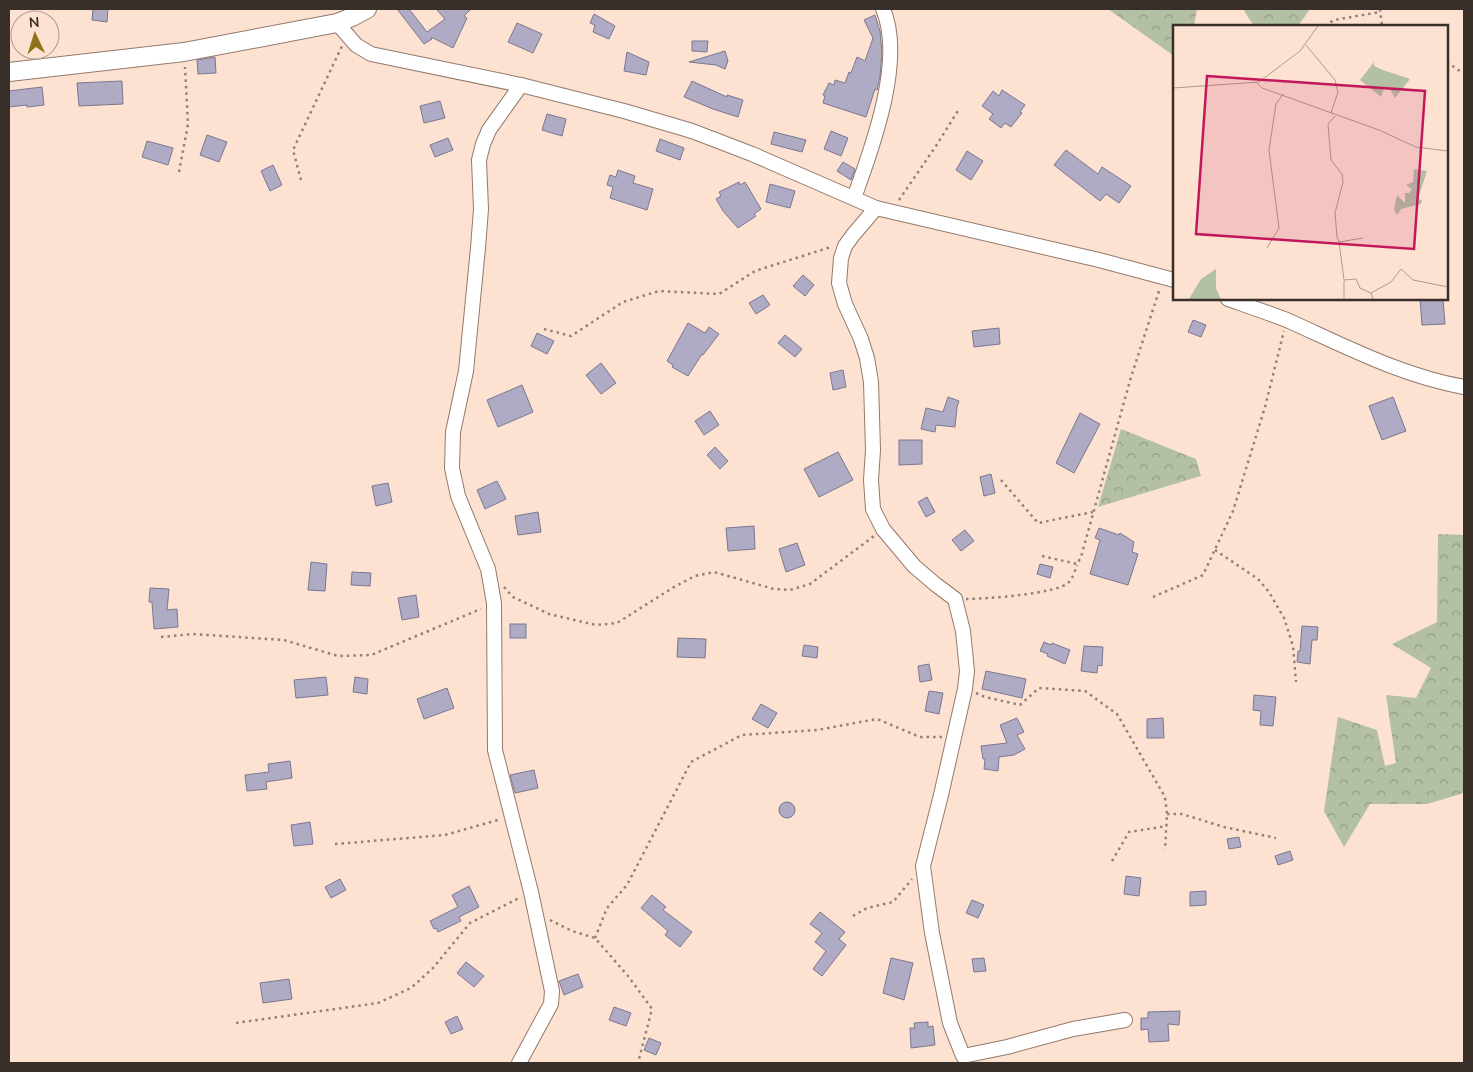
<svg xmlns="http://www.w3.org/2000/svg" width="1473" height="1072" font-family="'Nunito Sans',sans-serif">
<defs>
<pattern id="forest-crowns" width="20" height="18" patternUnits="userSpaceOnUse" patternTransform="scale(1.25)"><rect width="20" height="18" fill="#b3c0a4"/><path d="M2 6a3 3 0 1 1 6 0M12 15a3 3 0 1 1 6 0" fill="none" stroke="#939c86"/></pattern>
</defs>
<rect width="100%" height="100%" fill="#fde2d2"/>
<g fill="url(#forest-crowns)">
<polygon points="1108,9 1197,9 1194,26 1174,26 1174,56"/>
<polygon points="1243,9 1310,9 1298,26 1254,26"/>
<polygon points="1121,429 1196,459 1201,476 1098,507"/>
<polygon points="1438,534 1464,535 1464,793 1427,804 1370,804 1344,847 1324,811 1338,717 1377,730 1385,766 1396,763 1386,695 1416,698 1431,668 1392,644 1437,622"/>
</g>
<g fill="#afabc5" stroke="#7b7790">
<polygon points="93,9 108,9 107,22 92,20"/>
<polygon points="397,9 409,9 427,32 445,19 436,9 471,9 464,16 467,18 453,48 431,37 432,39 424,44"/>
<polygon points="594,14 615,26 609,39 593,32 595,25 590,23"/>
<polygon points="875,15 880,31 882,53 880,77 878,85 877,90 875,89 866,117 823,103 825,96 823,95 829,83 834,85 835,80 845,83 849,72 851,73 857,57 865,61 873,38 864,20"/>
<polygon points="517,23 542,34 533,53 508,42"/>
<polygon points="692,41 708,41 707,52 692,51"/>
<polygon points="725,51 728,61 725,69 716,65 689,62"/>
<polygon points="627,52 649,62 646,75 624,71"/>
<polygon points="215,57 216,73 198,74 197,60"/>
<polygon points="122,81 123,104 79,106 77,83"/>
<polygon points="692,81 727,97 727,95 743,100 738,117 713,109 684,97"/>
<polygon points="42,87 44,105 27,107 27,105 9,107 9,91"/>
<polygon points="1002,90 1025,105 1020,112 1022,113 1011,127 1005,123 1001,128 989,119 993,114 982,106 993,91 999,96"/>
<polygon points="440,101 445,118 424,123 420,106"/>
<polygon points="547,114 566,119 562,136 542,130"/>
<polygon points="831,131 848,138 841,156 824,149"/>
<polygon points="774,132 806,140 802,152 771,144"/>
<polygon points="207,135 227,142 219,162 200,155"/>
<polygon points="448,138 453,150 435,157 430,145"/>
<polygon points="660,139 684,148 680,160 656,151"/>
<polygon points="147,141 173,148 168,165 142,157"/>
<polygon points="1066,150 1098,174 1102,167 1131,186 1119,203 1106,194 1100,201 1054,165"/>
<polygon points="967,151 983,161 971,180 956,170"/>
<polygon points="843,162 855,169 851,180 837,171"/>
<polygon points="273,165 282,185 270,191 261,171"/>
<polygon points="618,170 635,176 633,183 653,189 647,210 610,198 613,187 607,185 610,175 616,177"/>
<polygon points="739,182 740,185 745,182 761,209 754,214 756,216 738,228 723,211 716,199 721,196 719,192"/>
<polygon points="770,184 795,191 790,208 766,202"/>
<polygon points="803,275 814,285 805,296 793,286"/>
<polygon points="763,295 770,305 756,314 749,303"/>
<polygon points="1420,299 1443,299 1445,324 1422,325"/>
<polygon points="1193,320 1206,325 1201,337 1188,332"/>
<polygon points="688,323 705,333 709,327 719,334 703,355 702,354 688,376 672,367 673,365 667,361"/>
<polygon points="999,328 1000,344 974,347 972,331"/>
<polygon points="537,333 554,341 547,354 531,346"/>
<polygon points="785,335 802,349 795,357 778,343"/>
<polygon points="601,363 616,383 601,394 586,375"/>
<polygon points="843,370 846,387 833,390 830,373"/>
<polygon points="522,385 533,412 498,427 487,400"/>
<polygon points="948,397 959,401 957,407 955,427 936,425 935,432 921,429 926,408 943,412"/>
<polygon points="1393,397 1406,431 1382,440 1369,406"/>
<polygon points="710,411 719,425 704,435 695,421"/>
<polygon points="1080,413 1100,424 1074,473 1056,463"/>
<polygon points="899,440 922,440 922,464 899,465"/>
<polygon points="715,447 728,461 720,469 707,455"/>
<polygon points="838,452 853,480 819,497 804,469"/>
<polygon points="991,474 995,493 984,496 980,477"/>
<polygon points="497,481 506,499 485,509 477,490"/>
<polygon points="388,483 392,502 376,506 372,486"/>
<polygon points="927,497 935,512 926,517 918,502"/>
<polygon points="538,512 541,532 518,535 515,516"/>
<polygon points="754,526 755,549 728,551 726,528"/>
<polygon points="1099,528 1119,535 1120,533 1134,542 1132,552 1138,554 1128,585 1090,574 1100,540 1095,538"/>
<polygon points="965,530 974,541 961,551 952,540"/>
<polygon points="797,543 805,565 786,572 779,549"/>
<polygon points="311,562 327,564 325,591 308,590"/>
<polygon points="1040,564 1053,567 1050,578 1037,574"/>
<polygon points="352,572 371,573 370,586 351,585"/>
<polygon points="150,588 169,589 167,610 177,609 178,627 154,629 152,602 149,602"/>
<polygon points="416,595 419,617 402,620 398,598"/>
<rect x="510" y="624" width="16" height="14"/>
<polygon points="1302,626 1318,627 1317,640 1312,640 1310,664 1297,662 1298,651 1300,651"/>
<polygon points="678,638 706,639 705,658 677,657"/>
<polygon points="1044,642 1051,645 1052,643 1070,650 1065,664 1047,656 1048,654 1040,651"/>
<polygon points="804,645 818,647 817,658 802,656"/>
<polygon points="1084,646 1103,647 1102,666 1098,665 1097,673 1081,671"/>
<polygon points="929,664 932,680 920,682 918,666"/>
<polygon points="986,671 1026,679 1022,698 982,689"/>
<polygon points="326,677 328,695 296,698 294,680"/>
<polygon points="355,677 368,679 367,694 353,692"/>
<polygon points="447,688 454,708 424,719 417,699"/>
<polygon points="929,691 943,693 939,714 925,711"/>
<polygon points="1254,695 1276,697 1273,726 1260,725 1261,711 1253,710"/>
<polygon points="761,704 777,713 768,728 752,719"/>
<polygon points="1017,718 1024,732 1017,735 1025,749 1014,755 999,757 998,771 984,769 985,759 983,759 981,746 1007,743 1000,725"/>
<polygon points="1163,718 1164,738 1147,738 1147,719"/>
<polygon points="290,761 292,778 266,782 267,789 247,791 245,775 269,772 268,764"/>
<polygon points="534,770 538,788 515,793 510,775"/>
<circle cx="787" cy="810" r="8"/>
<polygon points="310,822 313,844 294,846 291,825"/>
<polygon points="1239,837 1241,847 1229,849 1227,839"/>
<polygon points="1290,851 1293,860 1278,865 1275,856"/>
<polygon points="1126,876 1141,878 1139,896 1124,894"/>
<polygon points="340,879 346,890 331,898 325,887"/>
<polygon points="469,886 479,907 459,917 461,921 438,932 436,928 434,929 430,921 458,907 452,895"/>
<polygon points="1206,891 1206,905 1190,906 1190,892"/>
<polygon points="652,895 666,907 663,910 692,932 680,947 665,935 668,931 641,908"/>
<polygon points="972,900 984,905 978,918 966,913"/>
<polygon points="820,912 845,932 839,939 846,945 822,976 813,969 826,951 815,942 822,933 810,924"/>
<polygon points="891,958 913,963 904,1000 883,993"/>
<polygon points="984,958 986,971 974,972 972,959"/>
<polygon points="466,962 484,976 474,987 457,973"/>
<polygon points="578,974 583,987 564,995 559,981"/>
<polygon points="289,979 292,999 263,1003 260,983"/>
<polygon points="614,1007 631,1013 626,1026 609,1020"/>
<polygon points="1180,1011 1179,1025 1168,1024 1169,1041 1149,1042 1148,1029 1141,1030 1141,1018 1148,1018 1148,1012"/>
<polygon points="457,1016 463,1029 451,1034 445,1022"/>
<polygon points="928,1022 928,1027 933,1026 935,1045 911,1048 910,1028 915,1028 914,1023"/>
<polygon points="649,1038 661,1043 656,1055 644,1050"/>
</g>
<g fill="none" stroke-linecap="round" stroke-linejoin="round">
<g stroke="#937a6c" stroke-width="16">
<g id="minor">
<polyline points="337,23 356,45 371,54 521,85 624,111 692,131 752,154 876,208 1099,260 1174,280"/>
<path d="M854,198c18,-50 51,-138 29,-189"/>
<polyline points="876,208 853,235 845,246 841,258 839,283 845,304 861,339 867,358 871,382 873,450 871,480 873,509 883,529 914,566 935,584 955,599 963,631 967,671 965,689 941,795 923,866 932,933 950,1023 963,1056 1007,1047 1073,1029 1125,1020"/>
<path d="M1228,299c20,7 41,14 61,22 58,26 113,55 175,66"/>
<polyline points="519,1063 551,1004 552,991 531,892 495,750 494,603 488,569 458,496 452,468 453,432 466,371 478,248 481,209 479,160 483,144 489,130 521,85"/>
</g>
</g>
<g stroke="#937a6c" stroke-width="20">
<polyline id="major" points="9,72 184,52 337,23 352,17 367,9"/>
</g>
<g stroke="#928176" stroke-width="2.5" stroke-dasharray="2.5 4" stroke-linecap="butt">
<polyline points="1380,9 1382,26"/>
<polyline points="1325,26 1334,20 1380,12"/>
<polyline points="1447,62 1458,70 1464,71"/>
<polyline points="179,172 188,124 185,67"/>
<polyline points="301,180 293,150 342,46"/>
<polyline points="899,200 936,146 959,109"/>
<polyline points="544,329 571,336 623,302 659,291 719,294 755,271 831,247"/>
<polyline points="1001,480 1038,523 1093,512"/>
<polyline points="1215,550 1258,579 1269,592 1284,618 1293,646 1296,682"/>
<polyline points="1042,556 1077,564 1081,557 1131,377 1160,288"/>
<polyline points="504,587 513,597 549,614 596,625 617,623 674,587 695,576 714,572 774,589 790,590 810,584 874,536"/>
<polyline points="1153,597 1203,575 1233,511 1265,407 1284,331"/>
<path d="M966,599c17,0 93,-5 103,-17 4,-4 6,-12 8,-17"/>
<polyline points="161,637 192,634 284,640 338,656 371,655 481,609"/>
<polyline points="976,693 985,697 1020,705 1039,688 1085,691 1117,714 1165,797 1167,814 1165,850"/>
<polyline points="1167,814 1182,814 1224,827 1276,838"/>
<polyline points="335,844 445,835 501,819"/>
<polyline points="1112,861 1129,832 1167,826"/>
<polyline points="853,916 867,908 893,902 912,879"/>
<polyline points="550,920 572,931 595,938 628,976 652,1009 638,1063"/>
<polyline points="595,938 607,908 627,885 691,762 742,735 817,730 877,719 920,737 942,737"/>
<polyline points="236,1023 378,1003 411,988 433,968 470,923 519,898"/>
</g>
<use href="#minor" stroke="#fff" stroke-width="14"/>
<use href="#major" stroke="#fff" stroke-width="18"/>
</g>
<g transform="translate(1173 25)">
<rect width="275" height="275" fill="#fde2d2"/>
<path d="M201,37v4l9,4 27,9 -15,19 -5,-9 -6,-1 -3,9 -21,-17zM241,144l13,2 -9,28 4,1 -1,4 -20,5 -4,6 -3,-6 3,-14 8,8v-10h4l3,-4 -6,-4 7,-3z" fill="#b3c0a4"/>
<path d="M43,244v19l5,11h-32l12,-20z" fill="#b3c0a4"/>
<path fill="none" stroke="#af9a8e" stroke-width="1" d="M133,20l29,35 3,12 -7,21M84,58l5,5 117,42 37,17 32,4M0,63l86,-6 41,-31 18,-25M162,91l-7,8 3,36 11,14 1,8 -8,31 2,24 2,5 24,-4M166,217l5,38 12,-1 4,9 11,5 2,6M94,223l12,-20 -10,-78 7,-46 7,-10M171,256v18M198,268l20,-11 10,-13 12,11 35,7"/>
<path fill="#c2185b" fill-opacity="0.15" stroke="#c2185b" stroke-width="2.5" d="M34,51l218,15 -11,158 -218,-15z"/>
<rect width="275" height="275" fill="none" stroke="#392f29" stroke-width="2.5"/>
</g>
<rect width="1473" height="1072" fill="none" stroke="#392f29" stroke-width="20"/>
<g transform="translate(35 35) rotate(356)"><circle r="24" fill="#fde2d2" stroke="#af9a8e"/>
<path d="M0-4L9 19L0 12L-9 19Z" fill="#8f7318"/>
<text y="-8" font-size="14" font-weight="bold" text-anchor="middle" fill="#392f29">N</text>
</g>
</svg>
